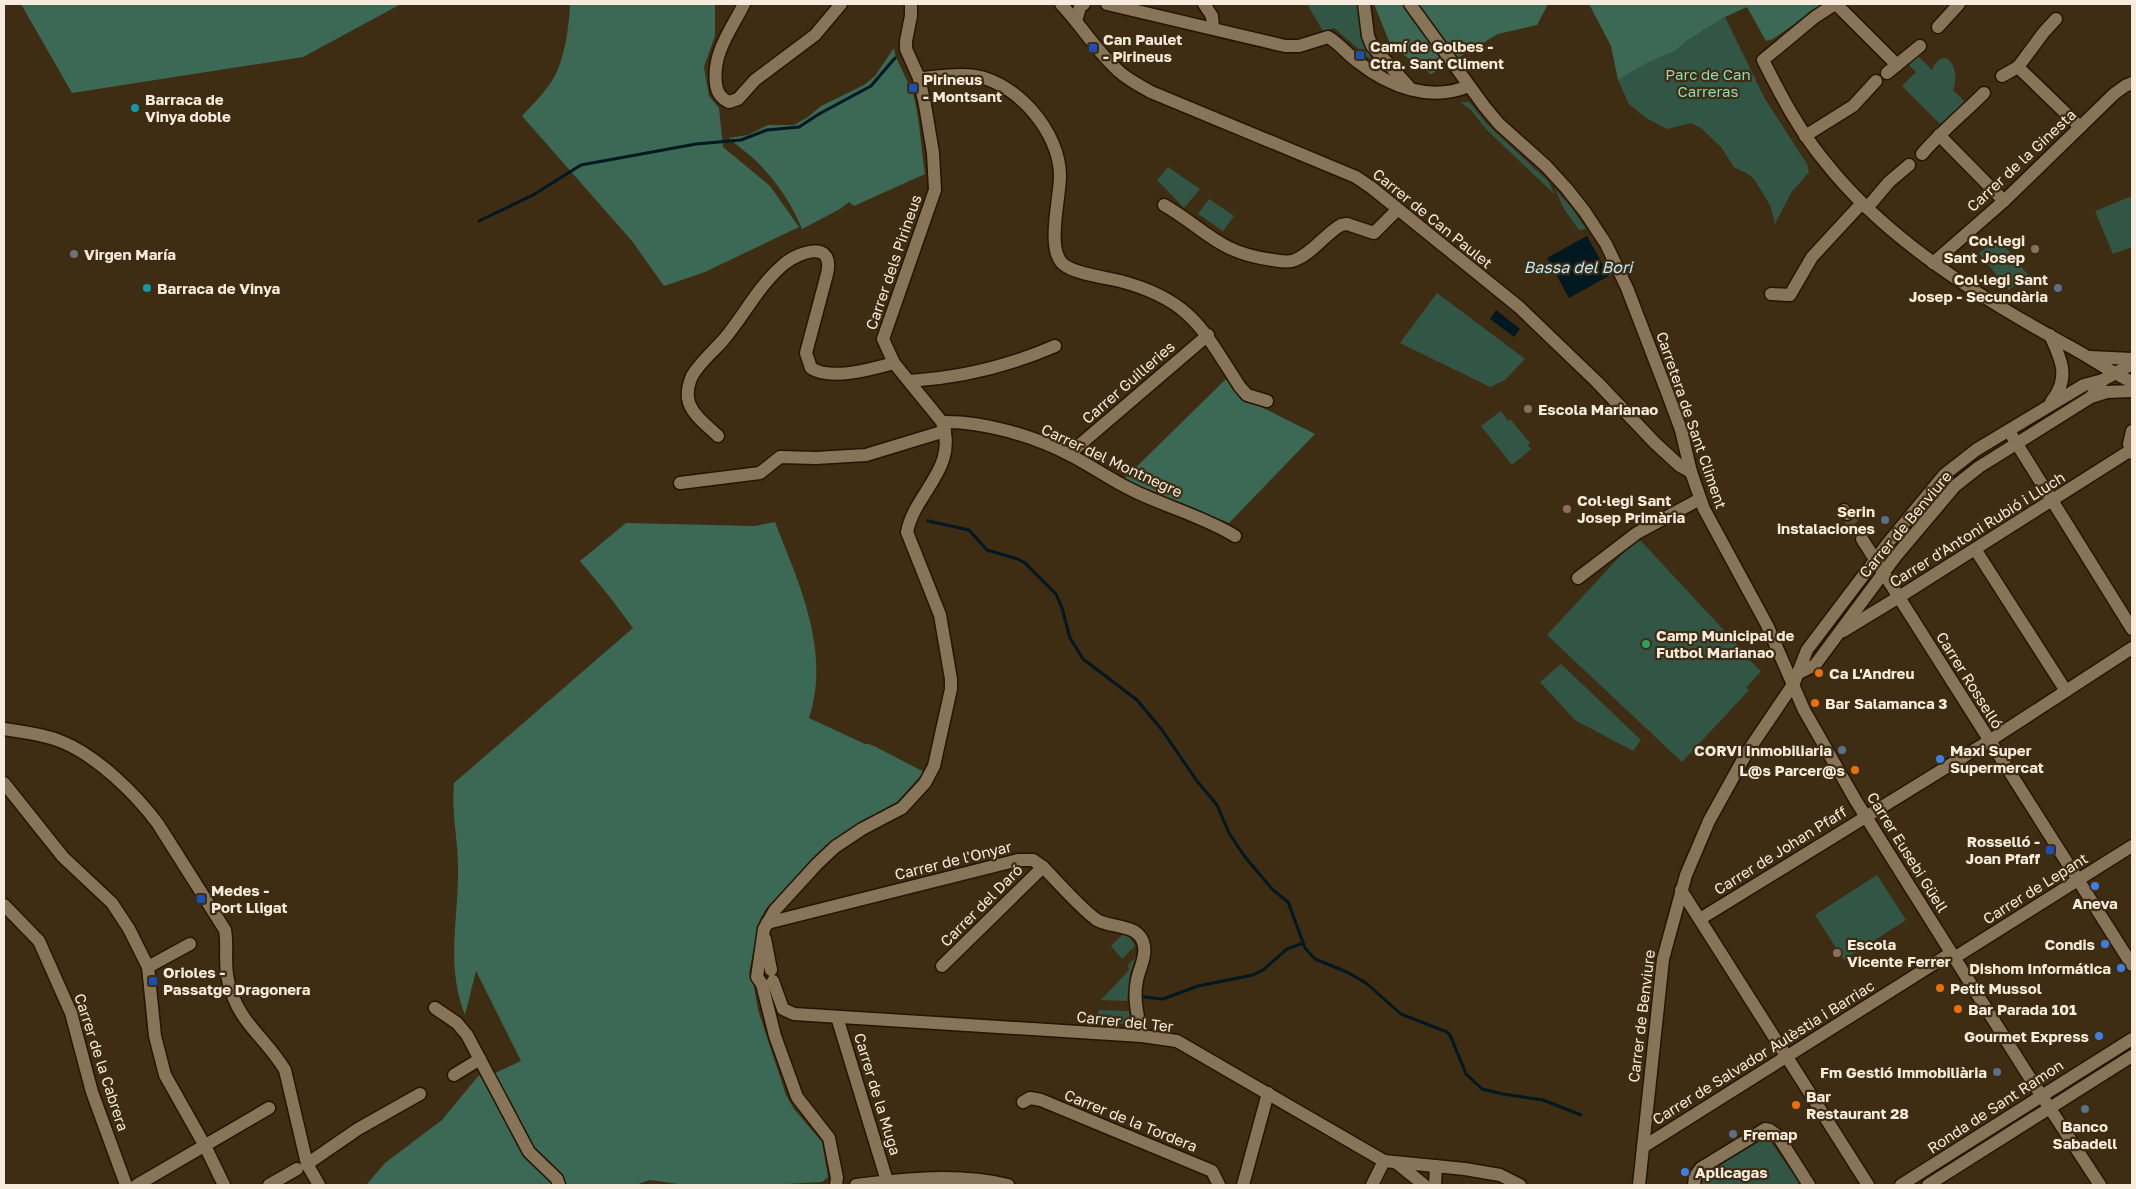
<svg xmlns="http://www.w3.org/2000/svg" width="2136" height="1189" font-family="'Golos Text',sans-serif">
<rect width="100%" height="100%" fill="#3e2d13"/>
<g fill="#315646">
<path d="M1307,4h49c9,16 4,34 15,53l-1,2 -36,-31 -11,3z"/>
<polygon points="1725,17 1765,99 1807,164 1809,172 1791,193 1775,224 1770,205 1754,179 1748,174 1734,167 1721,147 1701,128 1691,123 1667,129 1646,118 1629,104 1618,80 1647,63 1675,51 1688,40"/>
<path d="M1917,55l15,15c12,-28 30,-1 21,20l13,13 -24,23 -40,-40 14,-14 -8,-8z"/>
<polygon points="1460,102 1469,102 1472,105 1486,123 1549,182 1554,194 1487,130 1470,109"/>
<polygon points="1168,167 1200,189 1184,208 1157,180"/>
<polygon points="1555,189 1571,207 1586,229 1579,230 1564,209"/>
<polygon points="2132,196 2132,247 2113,254 2095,211"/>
<polygon points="1209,199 1234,216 1223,231 1198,214"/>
<polygon points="1998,238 2028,275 2009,290 1979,253"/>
<polygon points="1437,293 1525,359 1505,380 1490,387 1400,343"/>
<polygon points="1501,411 1508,421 1510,419 1530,443 1528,445 1531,449 1512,465 1481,426"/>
<polygon points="1635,540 1636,542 1640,540 1745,653 1744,655 1761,671 1746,688 1749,690 1682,762 1547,635"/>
<polygon points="1561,664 1641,740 1633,751 1575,720 1540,682"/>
<polygon points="1877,875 1906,920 1844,960 1815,915"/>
<polygon points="1124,933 1131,939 1135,946 1122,959 1111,946"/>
<polygon points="1136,957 1130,973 1127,1001 1101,1000 1129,970 1128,965"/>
<polygon points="1099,1010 1129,1011 1129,1018 1127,1023 1123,1024 1094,1023"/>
<polygon points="1766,1135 1801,1185 1702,1185 1705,1172"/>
</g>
<g fill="#3b6955">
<polygon points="21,4 401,4 303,57 72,93"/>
<path d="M570,4h145v32l-11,31 5,29 10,12 4,39 47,39 29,41 -94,45 -41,14 -32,-45 -110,-125c13,-14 29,-29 36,-47 8,-20 11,-44 12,-65z"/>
<polygon points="1374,4 1548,4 1537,25 1498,34 1431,74 1391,46"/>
<polygon points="1589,4 1823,4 1773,39 1766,41 1747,7 1725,17 1688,40 1675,51 1647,63 1618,80 1611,46"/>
<path d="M894,48c0,10 16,35 20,49 6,25 7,51 11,77l-71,32 -5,-4 -9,7 -38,20c-11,-27 -28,-51 -49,-71 -8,-7 -17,-13 -24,-20l19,-3 20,-10h26l14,-8 13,-11 43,-21 11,-9z"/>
<polygon points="1227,378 1248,400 1315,434 1229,523 1124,479"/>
<path d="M775,522c24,62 56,128 34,196l56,26h4l7,3 48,25 -27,30 -49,28 -27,22 -55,57 -5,8 -4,14 -8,43 4,7 5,29 28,85 8,14 28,33 6,35 -6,5 -54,3h-83l-35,-5 -15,5h-71l-35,-40 -36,-71 28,-13 -45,-90 -11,44c-20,-51 -6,-96 -7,-148 0,-28 -7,-56 -4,-84l179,-155 -24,-32 -29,-35 46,-38 129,3z"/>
<polygon points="479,1075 555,1185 366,1185 385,1163 442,1120"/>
</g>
<g fill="#001821">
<polygon points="1587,236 1609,276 1569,298 1547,258"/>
<polygon points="1496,310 1520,329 1514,337 1490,319"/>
</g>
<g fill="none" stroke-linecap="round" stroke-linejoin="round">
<g stroke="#001821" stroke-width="3">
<polyline points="479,221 533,195 581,165 696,144 741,140 767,130 799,127 819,114 871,86 895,58"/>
<polyline points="928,521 969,530 987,550 1018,559 1025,563 1056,594 1062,608 1070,638 1083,659 1137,700 1162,730 1197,781 1217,805 1229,833 1245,857 1273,890 1288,902 1305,948 1315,959 1347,972 1366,983 1401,1014 1447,1032 1451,1037 1466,1074 1482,1089 1503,1094 1543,1100 1581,1115"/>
<polyline points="1144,997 1163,999 1198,986 1253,975 1263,970 1287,949 1303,943"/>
</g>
<polyline stroke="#5a4a31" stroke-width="12" stroke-dasharray="12 6" stroke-linecap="butt" points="1847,514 1862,539"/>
<g stroke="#251500" stroke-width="15">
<g id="minor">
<path d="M744,4c-13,26 -32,49 -28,80 1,8 4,14 13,18l9,-3 17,-19 60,-45 26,-31"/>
<path d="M1061,4c21,22 37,50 61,70 9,7 20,13 29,18l205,85 16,11 147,119 78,75 58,61 25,23 11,6"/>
<path d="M1107,4l178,42h14l29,-9c11,6 20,18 30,25 32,25 72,40 111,24"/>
<polyline points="1204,4 1212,16 1213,28"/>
<polyline points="1364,4 1368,36 1372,46 1410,88"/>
<polyline points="1410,4 1484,106 1499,124 1546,166 1567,189 1585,212 1606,244 1627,288 1667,392 1681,430 1691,472 1704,509 1767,625 1804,710 1856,801 2028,1075 2100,1185"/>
<path d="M1835,4l-20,13 -52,43c18,36 37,72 63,103 60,76 153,134 237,180 24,12 45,28 69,39"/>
<polyline points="1836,4 1897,65"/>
<polyline points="1076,21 1080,7 1084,4"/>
<polyline points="1938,27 1959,4"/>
<polyline points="2018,67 2080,127"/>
<polyline points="1887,73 1920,46"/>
<polyline points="2002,76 2018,67 2044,32 2056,19"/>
<path d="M919,78c18,-1 38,-5 56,-2 43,7 85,57 85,100 0,22 -14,73 3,88 11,10 42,13 57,17 72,19 83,49 120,106l7,8 20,6"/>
<polyline points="1939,135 2004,201"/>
<polyline points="1805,136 1853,106 1876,81"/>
<path d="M1922,154c19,-22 41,-40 62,-61"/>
<path d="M1164,205c43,25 54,48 109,55 7,1 15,3 22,0 18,-7 30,-26 46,-35l6,-1 27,9 23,-23"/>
<polyline points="1867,208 1889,182 1909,165"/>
<polyline points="1933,263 2004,201 2114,94 2125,86 2132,83"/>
<polyline points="1771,294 1790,295 1812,257 1862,203"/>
<path d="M2050,335c11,24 21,43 1,67"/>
<polyline points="2090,357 2132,359"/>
<path d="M909,381c49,-3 100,-15 146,-35"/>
<polyline points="2091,397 2107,392 2132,391"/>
<path d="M942,422c41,-1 92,14 128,33 22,11 42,26 64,36 33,16 70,26 101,45"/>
<polyline points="2132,431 2129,444 2132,453"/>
<path d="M718,436c-10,-10 -28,-22 -30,-38 -1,-8 1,-15 4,-22 8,-14 22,-25 33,-38 20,-24 34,-53 59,-74 16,-13 51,-24 43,10l-21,79 5,15c20,13 61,1 83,-5"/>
<polyline points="2012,436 2132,629"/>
<polyline points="1069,454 1208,335"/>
<polyline points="680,483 760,473 780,457 816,458 866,455 945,431"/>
<polyline points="1844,510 1847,514"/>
<polyline points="1862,539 2132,965"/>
<polyline points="1975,549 2066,691"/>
<polyline points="1578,578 1637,533 1700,499"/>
<polyline points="1843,631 1899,597 2131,450"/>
<polyline points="1799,673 1815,665 1896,556 1955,486 1979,467 2091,397 2103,380"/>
<path d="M4,729c18,3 39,5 56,12 36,14 75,52 98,83l67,106c3,16 -1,33 3,50 10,44 36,55 57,90l22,94 12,21"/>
<polyline points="4,783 63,857 112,903 129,929 148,967 155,1036 165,1075 205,1146 224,1185"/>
<polyline points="1681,890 1868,1185"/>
<polyline points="4,905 39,941 71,1013 92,1092 126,1185"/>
<polyline points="1700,919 1989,741 2132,648"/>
<path d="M767,923l251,-63h15l10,7c14,14 38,42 54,53 16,9 43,3 47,26 2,12 -5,23 -7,34 -4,19 1,37 5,56"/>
<polyline points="765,939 771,970"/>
<polyline points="1954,958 2132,846"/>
<polyline points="942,966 1043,867"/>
<polyline points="148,967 190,944"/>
<polyline points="773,981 783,1009 794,1014 1142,1036 1177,1041 1384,1161 1465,1169 1500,1175 1520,1185"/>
<path d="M762,984l-5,-7 7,-48 11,-19 42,-46 18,-17 27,-18 40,-21 23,-25 9,-17 17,-77v-10l-11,-64 -33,-83c8,-40 52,-64 35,-110l-48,-59 -11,-24 52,-149 -2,-37 -8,-48 -6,-27 -13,-29v-8l5,-25v-12"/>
<polyline points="762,984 775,1036 797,1097 829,1138 837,1178 836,1185"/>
<polyline points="435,1008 457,1023 467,1035 529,1152 557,1179 559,1185"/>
<polyline points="837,1017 887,1181"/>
<polyline points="454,1075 480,1059"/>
<polyline points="1023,1102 1030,1098 1041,1100 1212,1171 1219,1185"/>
<polyline points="1643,1147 1951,953"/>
<polyline points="1397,1163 1424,1185"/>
<polyline points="307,1164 358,1129 420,1094"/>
<polyline points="137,1185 269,1108"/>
<polyline points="269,1185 297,1169"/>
<path d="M856,1185c50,-6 102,-12 152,0"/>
<polyline points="1243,1185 1268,1093"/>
<polyline points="1372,1185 1384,1161"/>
<polyline points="1435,1185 1436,1166"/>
<polyline points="1639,1185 1663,959 1686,875 1709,821 1746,754 1794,683 1807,650 1888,543 1944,475 1976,450 2084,385 2103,380 2132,364"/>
<polyline points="1694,1185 1695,1176 1701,1168 1765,1129 1770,1130 1778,1136 1809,1185"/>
<polyline points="1901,1185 2132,1039"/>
<polyline points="1928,1185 2132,1056"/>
</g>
</g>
<use href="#minor" stroke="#887459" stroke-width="12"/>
</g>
<g fill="#1a4fb4" stroke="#3e2d13" stroke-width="2">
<rect x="1088" y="43" width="10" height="10" rx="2.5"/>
<rect x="1355" y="50" width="10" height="10" rx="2.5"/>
<rect x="908" y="83" width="10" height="10" rx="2.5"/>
<rect x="2045" y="845" width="10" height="10" rx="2.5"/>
<rect x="196" y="894" width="10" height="10" rx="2.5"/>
<rect x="148" y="976" width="10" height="10" rx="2.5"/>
</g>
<g fill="#0f9aa8" stroke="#3e2d13" stroke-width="2">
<circle cx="135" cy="108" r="5"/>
<circle cx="147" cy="288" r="5"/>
</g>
<g fill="#8d6e63" stroke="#3e2d13" stroke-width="2">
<circle cx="2035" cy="249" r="5"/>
<circle cx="1528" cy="409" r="5"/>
<circle cx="1567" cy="509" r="5"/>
<circle cx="1837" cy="953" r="5"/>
</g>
<circle fill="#6b7280" stroke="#3e2d13" stroke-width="2" cx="74" cy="254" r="5"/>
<g fill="#5c6f8a" stroke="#3e2d13" stroke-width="2">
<circle cx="2058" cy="288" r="5"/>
<circle cx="1885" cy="520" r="5"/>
<circle cx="1842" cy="750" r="5"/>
<circle cx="1997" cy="1072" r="5"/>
<circle cx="2085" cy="1109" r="5"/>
<circle cx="1733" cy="1134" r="5"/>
</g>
<circle fill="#2e9e5b" stroke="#3e2d13" stroke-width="2" cx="1646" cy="644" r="5"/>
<g fill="#e8710a" stroke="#3e2d13" stroke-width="2">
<circle cx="1819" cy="673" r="5"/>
<circle cx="1815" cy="703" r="5"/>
<circle cx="1855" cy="770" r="5"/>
<circle cx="1940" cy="988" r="5"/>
<circle cx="1958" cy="1009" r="5"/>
<circle cx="1796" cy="1105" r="5"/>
</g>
<g fill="#3f7fe0" stroke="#3e2d13" stroke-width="2">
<circle cx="1940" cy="759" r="5"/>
<circle cx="2095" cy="886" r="5"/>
<circle cx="2105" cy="944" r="5"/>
<circle cx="2121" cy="968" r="5"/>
<circle cx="2099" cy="1036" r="5"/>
<circle cx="1685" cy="1172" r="5"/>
</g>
<g text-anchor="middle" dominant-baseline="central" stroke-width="4.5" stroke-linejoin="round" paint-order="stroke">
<g font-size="15" font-weight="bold" fill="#f6ebdc" stroke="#3e2d13" text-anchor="start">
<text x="1103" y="39">Can Paulet<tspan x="1103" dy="17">- Pirineus</tspan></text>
<text x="1370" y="46">Camí de Golbes -<tspan x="1370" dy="17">Ctra. Sant Climent</tspan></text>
<text x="923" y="79">Pirineus<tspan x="923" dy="17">- Montsant</tspan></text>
<text x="145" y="99">Barraca de<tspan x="145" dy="17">Vinya doble</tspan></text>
<text x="2025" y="240" text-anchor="end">Col·legi<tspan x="2025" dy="17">Sant Josep</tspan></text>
<text x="84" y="254">Virgen María</text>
<text x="2048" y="279" text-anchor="end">Col·legi Sant<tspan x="2048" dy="17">Josep - Secundària</tspan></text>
<text x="157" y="288">Barraca de Vinya</text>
<text x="1538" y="409">Escola Marianao</text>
<text x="1577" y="500">Col·legi Sant<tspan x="1577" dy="17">Josep Primària</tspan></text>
<text x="1875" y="511" text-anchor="end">Serin<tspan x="1875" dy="17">instalaciones</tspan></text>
<text x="1656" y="635">Camp Municipal de<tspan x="1656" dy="17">Futbol Marianao</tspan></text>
<text x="1829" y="673">Ca L'Andreu</text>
<text x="1825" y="703">Bar Salamanca 3</text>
<text x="1832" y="750" text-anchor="end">CORVI Inmobiliaria</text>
<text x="1950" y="750">Maxi Super<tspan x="1950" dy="17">Supermercat</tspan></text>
<text x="1845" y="770" text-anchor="end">L@s Parcer@s</text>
<text x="2040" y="841" text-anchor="end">Rosselló -<tspan x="2040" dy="17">Joan Pfaff</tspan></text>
<text x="211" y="890">Medes -<tspan x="211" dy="17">Port Lligat</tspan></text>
<text x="2095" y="903" text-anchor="middle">Aneva</text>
<text x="1847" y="944">Escola<tspan x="1847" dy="17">Vicente Ferrer</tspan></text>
<text x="2095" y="944" text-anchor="end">Condis</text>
<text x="2111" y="968" text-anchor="end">Dishom Informática</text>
<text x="163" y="972">Orioles -<tspan x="163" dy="17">Passatge Dragonera</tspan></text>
<text x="1950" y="988">Petit Mussol</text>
<text x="1968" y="1009">Bar Parada 101</text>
<text x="2089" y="1036" text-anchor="end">Gourmet Express</text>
<text x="1987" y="1072" text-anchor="end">Fm Gestió Immobiliària</text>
<text x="1806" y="1096">Bar<tspan x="1806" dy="17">Restaurant 28</tspan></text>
<text x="2085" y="1126" text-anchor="middle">Banco<tspan x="2085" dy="17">Sabadell</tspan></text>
<text x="1743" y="1134">Fremap</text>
<text x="1695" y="1172">Aplicagas</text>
</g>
<g font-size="15" fill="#8cdab8" stroke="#3e2d13">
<text x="1708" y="74">Parc de Can<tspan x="1708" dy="17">Carreras</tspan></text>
</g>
<g font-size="15" fill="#f6ebdc" stroke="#3e2d13">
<text transform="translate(2021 160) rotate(-43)">Carrer de la Ginesta</text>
<text transform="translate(1433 218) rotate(39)">Carrer de Can Paulet</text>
<text transform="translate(893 262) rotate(-71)">Carrer dels Pirineus</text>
<text transform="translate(1128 382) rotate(-41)">Carrer Guilleries</text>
<text transform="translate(1692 420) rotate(71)">Carretera de Sant Climent</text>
<text transform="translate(1112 460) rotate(25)">Carrer del Montnegre</text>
<text transform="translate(1905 524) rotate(-50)">Carrer de Benviure</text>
<text transform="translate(1977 529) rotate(-32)">Carrer d'Antoni Rubió i Lluch</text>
<text transform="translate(1970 680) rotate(58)">Carrer Rosselló</text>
<text transform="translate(1780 850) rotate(-32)">Carrer de Johan Pfaff</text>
<text transform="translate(1908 852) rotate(58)">Carrer Eusebi Güell</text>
<text transform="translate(953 860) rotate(-14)">Carrer de l'Onyar</text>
<text transform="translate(2035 888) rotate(-32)">Carrer de Lepant</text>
<text transform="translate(981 905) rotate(-45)">Carrer del Daró</text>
<text transform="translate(1641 1016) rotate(-83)">Carrer de Benviure</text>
<text transform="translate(1125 1021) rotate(6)">Carrer del Ter</text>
<text transform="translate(1763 1052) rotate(-32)">Carrer de Salvador Aulèstia i Barriac</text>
<text transform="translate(102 1062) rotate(72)">Carrer de la Cabrera</text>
<text transform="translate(878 1094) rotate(73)">Carrer de la Muga</text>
<text transform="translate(1995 1106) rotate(-33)">Ronda de Sant Ramon</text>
<text transform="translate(1131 1120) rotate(22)">Carrer de la Tordera</text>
</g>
<g font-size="16" font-style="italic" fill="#bae8fc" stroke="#3e2d13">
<text x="1578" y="267">Bassa del Bori</text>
</g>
</g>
<rect width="2136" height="1189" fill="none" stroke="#f6ebdc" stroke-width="10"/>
</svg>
